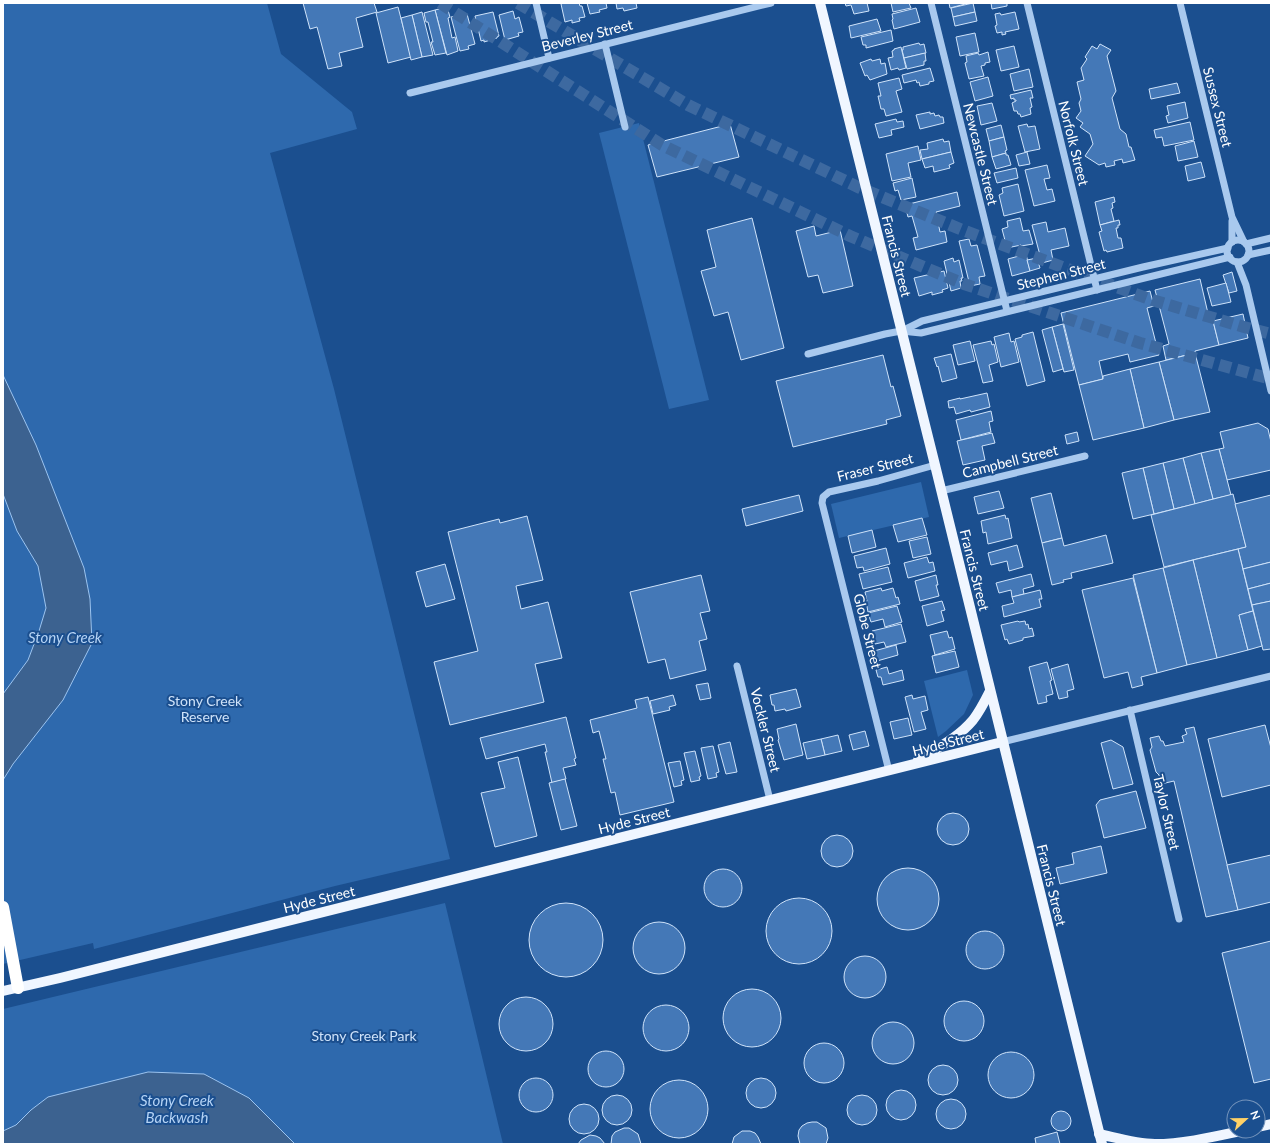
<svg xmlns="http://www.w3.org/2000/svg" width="1274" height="1147" font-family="Lato,sans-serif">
<rect width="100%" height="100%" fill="#1b4f8f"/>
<g fill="#2e69ad">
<polygon points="3,3 267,3 281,54 352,112 357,129 270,153 334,389 450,859 335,886 94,949 93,943 3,964"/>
<polygon points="639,123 709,400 669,409 599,133"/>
<polygon points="921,482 929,517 839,538 831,504"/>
<polygon points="967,670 973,695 964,714 946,731 938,737 924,681"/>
<polygon points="445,903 503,1144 295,1144 249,1098 204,1074 148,1072 49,1097 31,1110 16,1125 3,1131 3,1009"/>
</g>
<g fill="#3c6290" stroke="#9cc4f0">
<polygon points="3,375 36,445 84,568 90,599 92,643 63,700 13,764 3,780 3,694 28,660 39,631 46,608 38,566 17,531 3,494"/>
<polygon points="148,1072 204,1074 249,1098 295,1144 3,1144 3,1131 16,1125 31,1110 48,1097"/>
</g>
<g fill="#4478b7" stroke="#cfe3fa">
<polygon points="303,3 374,3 377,12 356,18 363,47 339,53 342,66 328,69 317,27 310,29"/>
<polygon points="563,3 579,3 580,6 582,6 585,17 579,18 580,21 572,23 572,20 565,22 561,4"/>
<polygon points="587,3 606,3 607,8 599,10 600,12 590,14"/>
<polygon points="616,3 636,3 637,8 624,11 623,8 617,9"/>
<polygon points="845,3 867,3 869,11 854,14 851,5 846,6"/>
<polygon points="891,3 909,3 911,8 893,12"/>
<polygon points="949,3 969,3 950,8"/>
<polygon points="973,3 975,12 953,17 951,8"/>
<polygon points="991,3 1007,3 1007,6 992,9"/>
<polygon points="398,7 411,57 388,63 376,13"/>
<polygon points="447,7 450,17 448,18 452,38 455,37 458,51 447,55 435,10"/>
<polygon points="916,8 920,22 894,29 892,20 893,19 892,14"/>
<polygon points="435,10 446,53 435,55 431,42 433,42 428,22 426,22 424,13"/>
<polygon points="513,11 515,19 519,17 523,32 518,33 519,36 505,40 499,15"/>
<polygon points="422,12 433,55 422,57 412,15"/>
<polygon points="493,12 499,36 497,37 497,38 484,42 484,40 481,41 475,16"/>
<polygon points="975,12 977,21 955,26 953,17"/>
<polygon points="1015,12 1019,29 1005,32 1006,34 1002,35 1002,32 997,33 995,26 997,25 995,14 1000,13 1001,15"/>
<polygon points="467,14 475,44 468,46 469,49 460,51 451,17"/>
<polygon points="412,15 422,57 411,60 401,18"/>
<polygon points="877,19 881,31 851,38 849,26"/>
<polygon points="891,30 893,41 866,48 866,45 863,45 861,37"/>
<polygon points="975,33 979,52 960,56 956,37"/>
<polygon points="919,43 920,45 924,44 926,53 904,58 902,50 903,50 903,47"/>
<polygon points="1100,44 1111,50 1107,56 1116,91 1112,98 1120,129 1126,134 1129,147 1131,147 1135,160 1123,163 1122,159 1114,161 1115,165 1106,167 1105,163 1099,165 1085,156 1093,144 1090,134 1080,127 1083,123 1076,118 1081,111 1079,103 1081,99 1077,82 1084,80 1081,68 1087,59 1085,57 1092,46 1097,49"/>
<polygon points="1014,46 1019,67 1001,71 996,50"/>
<polygon points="901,47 906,68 899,70 898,68 891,70 888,58 893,57 892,51 894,50 894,49"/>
<polygon points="988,52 990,62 985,63 985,65 981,66 984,76 969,79 965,63 967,62 966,56 978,53 979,55"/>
<polygon points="925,53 926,61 924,61 924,65 907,69 904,58"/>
<polygon points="871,59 872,61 880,59 881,64 885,63 887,74 870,80 867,75 865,76 860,63"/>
<polygon points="930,68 934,81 929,82 929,84 920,86 919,82 917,83 916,80 904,83 902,75"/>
<polygon points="1029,69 1033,87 1014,91 1010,74"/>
<polygon points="988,77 993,96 975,101 970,82"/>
<polygon points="899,78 902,89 896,91 902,112 886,116 884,109 881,109 878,96 881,96 878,83"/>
<polygon points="1177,83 1180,93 1151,99 1149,89"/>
<polygon points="1031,90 1033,98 1030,98 1032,107 1030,108 1031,114 1021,117 1020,114 1018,114 1017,111 1014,111 1012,103 1016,101 1016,100 1014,100 1014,98 1011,99 1010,95"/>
<polygon points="1185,102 1188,118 1168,123 1166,116 1169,115 1167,106"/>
<polygon points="992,103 997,121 981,125 977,106"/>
<polygon points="930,112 930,114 934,113 935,116 939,115 940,117 943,117 944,123 920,129 916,115"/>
<polygon points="896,119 897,122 903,121 904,127 891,130 892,135 879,138 875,124"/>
<polygon points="1190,122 1194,140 1164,146 1162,137 1156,138 1154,130"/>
<polygon points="730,124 739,157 657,177 648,145"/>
<polygon points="1027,124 1028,127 1035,126 1040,149 1025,152 1018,126"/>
<polygon points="1001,125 1004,137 989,141 986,129"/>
<polygon points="1004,137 1007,150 1005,151 1006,153 992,157 989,141"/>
<polygon points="943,139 944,142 949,141 951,152 922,159 920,150 928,149 927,143"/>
<polygon points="1194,141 1198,157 1178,161 1175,146"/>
<polygon points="918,146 921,160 908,163 911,177 892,181 886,154"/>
<polygon points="951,152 954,163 949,165 950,168 934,172 933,166 925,168 922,159"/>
<polygon points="1027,152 1030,164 1019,166 1016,155"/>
<polygon points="1006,153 1006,155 1008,155 1011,165 996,169 992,157"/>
<polygon points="1201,162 1205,177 1188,181 1185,166"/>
<polygon points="1047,165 1050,178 1044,179 1047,190 1052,189 1055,201 1034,206 1025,170"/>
<polygon points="1016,168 1018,178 997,183 994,173"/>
<polygon points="912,178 916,197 901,200 898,190 895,191 893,183"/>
<polygon points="1018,184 1024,211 1004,216 999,195 1003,193 1002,188"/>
<polygon points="957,192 960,206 936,212 940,232 945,231 947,242 916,250 913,238 918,237 912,216 908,217 905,205"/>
<polygon points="1114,197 1115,202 1112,203 1113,208 1111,209 1114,221 1100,225 1095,202"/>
<polygon points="752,218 784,348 741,360 728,312 714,316 701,271 716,267 707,230"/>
<polygon points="1020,218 1023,231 1029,230 1033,244 1021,246 1021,245 1007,248 1002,229 1008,227 1007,221"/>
<polygon points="1119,220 1120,225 1118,225 1118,228 1116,228 1118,238 1121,238 1123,248 1107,252 1106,250 1104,251 1099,232 1102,231 1100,225"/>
<polygon points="1046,222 1048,232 1065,228 1069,246 1051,250 1053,260 1042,263 1032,225"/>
<polygon points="814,226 816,236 840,230 853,286 823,293 818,275 808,277 796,231"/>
<polygon points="969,239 971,246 977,245 985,276 979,277 980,284 970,286 959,241"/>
<polygon points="1026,254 1030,271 1012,276 1008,259"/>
<polygon points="953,258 954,262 959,260 963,278 961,278 962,281 960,281 961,288 951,291 944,261"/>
<polygon points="1037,258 1040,268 1030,271 1027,260"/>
<polygon points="944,271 948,288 942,290 943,292 932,295 932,292 919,296 914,278"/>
<polygon points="1232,272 1237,291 1229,293 1223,275"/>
<polygon points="1200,279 1210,322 1213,321 1219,345 1195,351 1195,353 1166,360 1163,346 1169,344 1155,290"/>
<polygon points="1226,283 1231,302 1212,306 1207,288"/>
<polygon points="1150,291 1154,306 1147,308 1159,355 1130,362 1128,354 1099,361 1103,379 1079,385 1061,313"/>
<polygon points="1243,314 1248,338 1219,345 1213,321"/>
<polygon points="1063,324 1074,370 1064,372 1052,327"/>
<polygon points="1052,327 1063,369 1053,372 1042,330"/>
<polygon points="1033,332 1045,381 1027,386 1015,339 1022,337 1022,335"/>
<polygon points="1009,333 1011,342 1014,341 1019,362 1001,367 994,337"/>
<polygon points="970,341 975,361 958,365 953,345"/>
<polygon points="991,341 992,345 994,344 998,362 989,365 993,381 983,383 973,345"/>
<polygon points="1195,353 1210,412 1174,420 1159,362"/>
<polygon points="951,354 957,378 942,382 938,366 937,367 934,358"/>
<polygon points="883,355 891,387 893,386 901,416 886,420 887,424 793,447 776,381"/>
<polygon points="1159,362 1174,420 1144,428 1130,369"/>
<polygon points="1130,369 1144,428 1093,440 1079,385 1103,379 1103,376"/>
<polygon points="987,393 990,407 971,412 970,410 956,414 954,407 949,408 948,401 960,398 960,399"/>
<polygon points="991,411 993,421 989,422 991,432 961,440 956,420"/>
<polygon points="1258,423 1268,429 1271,442 1271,470 1227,480 1219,449 1224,448 1220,432"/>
<polygon points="1077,432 1079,441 1067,444 1065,435"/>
<polygon points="992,433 995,443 982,446 985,460 963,465 957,441"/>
<polygon points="1219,449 1231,495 1213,499 1201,453"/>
<polygon points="1201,453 1213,499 1195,504 1183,458"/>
<polygon points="1183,458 1195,504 1174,509 1163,463"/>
<polygon points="1163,463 1174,509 1154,514 1143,468"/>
<polygon points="1143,468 1154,514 1133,519 1122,473"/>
<polygon points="999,491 1004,508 978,514 974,497"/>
<polygon points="1051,493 1062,538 1042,543 1031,498"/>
<polygon points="1233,494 1246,547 1164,567 1151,515"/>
<polygon points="799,495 803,511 746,526 742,509"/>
<polygon points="1271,495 1271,562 1243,569 1238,549 1246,547 1235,504"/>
<polygon points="1005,515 1006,519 1008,518 1012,538 988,544 986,532 983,533 981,521"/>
<polygon points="527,516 543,580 516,586 521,609 548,602 562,658 535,664 544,702 450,725 434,662 478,651 448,532 499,519 500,523"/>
<polygon points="922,518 927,535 898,542 893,525"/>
<polygon points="872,530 876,547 852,553 848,536"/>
<polygon points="1106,535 1113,563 1071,573 1072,578 1063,580 1064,582 1052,585 1042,543 1062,538 1064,546"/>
<polygon points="927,537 931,554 913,558 909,541"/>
<polygon points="1017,545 1023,567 1009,571 1007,561 991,565 988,553"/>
<polygon points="886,548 890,564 864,571 863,567 857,568 854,556"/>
<polygon points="1238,549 1253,611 1239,615 1248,650 1217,658 1193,560"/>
<polygon points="927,557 929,563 933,562 935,571 908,578 904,563"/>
<polygon points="1193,560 1217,658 1187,665 1163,568"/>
<polygon points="1271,562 1271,583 1248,589 1243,569"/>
<polygon points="445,564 455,599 426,607 416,572"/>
<polygon points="888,567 892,582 863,589 859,574"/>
<polygon points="1163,568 1187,665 1157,673 1133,575"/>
<polygon points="1031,574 1034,586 1023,589 1024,594 1012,597 1011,590 999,593 996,583"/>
<polygon points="701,575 710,611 700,613 707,639 699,641 706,670 670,679 665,659 648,663 630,592"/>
<polygon points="936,575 938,585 936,585 939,596 920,601 915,581"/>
<polygon points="1133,578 1157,673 1141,677 1143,685 1132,688 1128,672 1104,678 1082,590"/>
<polygon points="1271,583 1271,601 1252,605 1248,589"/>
<polygon points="881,588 882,591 893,588 896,598 898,597 900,604 868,612 866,601 867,601 865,592"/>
<polygon points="1040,590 1042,599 1039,599 1041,607 1004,617 1002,606 1014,603 1012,597"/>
<polygon points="942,601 945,610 941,611 944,621 927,626 922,606"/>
<polygon points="1271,601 1271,651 1271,649 1263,650 1252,605"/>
<polygon points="897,606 902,622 885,627 883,619 871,622 868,613"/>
<polygon points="1253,611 1262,646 1248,650 1239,615"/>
<polygon points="1018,621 1019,622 1025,621 1026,625 1028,624 1029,629 1032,628 1034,636 1023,638 1023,640 1009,644 1007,639 1005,640 1001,625"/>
<polygon points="901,624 906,642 886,647 884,642 875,644 872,631"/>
<polygon points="947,631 949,638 952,637 955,649 935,655 930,635"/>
<polygon points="896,645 898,655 877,661 874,651"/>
<polygon points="955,651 959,667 936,673 932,656"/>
<polygon points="1047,662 1052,680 1050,681 1053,694 1046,696 1047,702 1038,704 1029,667"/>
<polygon points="1068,664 1074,689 1067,691 1068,697 1059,699 1051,669"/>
<polygon points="887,667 889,674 902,670 904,680 883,685 881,677 878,677 876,670"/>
<polygon points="708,683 711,698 700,700 696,685"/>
<polygon points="796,689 801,707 786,711 785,709 775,711 774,705 772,705 770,695"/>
<polygon points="673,695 676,705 669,707 670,710 653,714 650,701"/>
<polygon points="912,695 913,699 925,696 928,710 921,712 926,729 914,732 905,697"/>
<polygon points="648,697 674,802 620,815 615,792 611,793 603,759 606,759 599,731 593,733 590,720 637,708 635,700"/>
<polygon points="566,717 576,758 574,759 576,765 563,768 566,779 552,783 545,752 547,752 545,744 486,759 480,738"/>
<polygon points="908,718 912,735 894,739 890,722"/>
<polygon points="796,724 803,755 784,760 778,740 779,739 777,729"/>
<polygon points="1265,725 1271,748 1271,785 1222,797 1208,739"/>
<polygon points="1194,727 1238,910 1206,917 1174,781 1161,784 1159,775 1156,772 1150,750 1152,747 1150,738 1159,736 1161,741 1163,741 1165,746 1184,742 1182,736 1187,734 1185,729"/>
<polygon points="865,731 869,746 853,750 849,735"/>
<polygon points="838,735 842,751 825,755 821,739"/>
<polygon points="821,739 825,755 807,759 803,743"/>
<polygon points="1111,740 1123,747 1133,784 1113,789 1101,743"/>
<polygon points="730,742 737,772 726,774 718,745"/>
<polygon points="713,746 719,772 716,773 717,777 708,779 701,748"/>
<polygon points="695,751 701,776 699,777 700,780 691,782 684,753"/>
<polygon points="518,757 537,836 495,847 481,793 505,788 498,762"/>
<polygon points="680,761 684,780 681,781 682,785 674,787 668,763"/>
<polygon points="565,779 577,826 561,830 549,783"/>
<polygon points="1136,791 1146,828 1104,838 1096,805 1100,800"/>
<circle cx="953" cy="829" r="16"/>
<circle cx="837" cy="851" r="16"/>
<polygon points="1101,846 1107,873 1060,884 1056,868 1074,864 1072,853"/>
<polygon points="1271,855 1271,902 1238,910 1227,865"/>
<circle cx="908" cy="899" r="31"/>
<circle cx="723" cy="888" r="19"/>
<circle cx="799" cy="931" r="33"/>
<circle cx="566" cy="940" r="37"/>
<circle cx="659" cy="948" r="26"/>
<circle cx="985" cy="950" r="19"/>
<polygon points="1271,941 1271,1079 1254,1083 1222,953"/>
<circle cx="865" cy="977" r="21"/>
<circle cx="752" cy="1018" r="29"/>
<circle cx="526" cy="1024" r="27"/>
<circle cx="964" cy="1021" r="20"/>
<circle cx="666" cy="1028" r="23"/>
<circle cx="893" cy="1043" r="21"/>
<circle cx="824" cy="1063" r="20"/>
<circle cx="606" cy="1069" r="18"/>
<circle cx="1011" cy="1075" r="23"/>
<circle cx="943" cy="1080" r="15"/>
<circle cx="536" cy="1095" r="17"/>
<circle cx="761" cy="1093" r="15"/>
<circle cx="679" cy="1109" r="29"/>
<circle cx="901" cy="1105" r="15"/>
<circle cx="617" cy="1110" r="15"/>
<circle cx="862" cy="1110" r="15"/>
<circle cx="951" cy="1114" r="15"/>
<circle cx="584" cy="1119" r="15"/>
<circle cx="1061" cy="1121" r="10"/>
<polygon points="812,1122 817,1122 826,1128 828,1138 826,1144 800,1144 798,1136 799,1130 802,1126 807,1123"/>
<polygon points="624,1128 629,1128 638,1134 641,1144 611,1144 612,1136 615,1132"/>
<polygon points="742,1131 750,1131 755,1133 758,1137 761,1144 732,1144 734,1137"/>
<polygon points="1057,1132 1060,1144 1036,1144 1035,1138"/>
<polygon points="590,1135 596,1136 600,1138 605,1144 578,1144 581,1140"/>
</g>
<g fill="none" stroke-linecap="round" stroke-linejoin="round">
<g stroke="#3d69a0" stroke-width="12" stroke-dasharray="12 6" stroke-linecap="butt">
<polyline points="440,3 662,145 850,236 964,284 1140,343 1271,379"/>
<polyline points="518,3 688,105 860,188 965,231 1152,300 1244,327 1271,334"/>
</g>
<g stroke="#a9c9ee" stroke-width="7">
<polyline points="536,3 549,58"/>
<polyline points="931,3 1007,311"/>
<polyline points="1027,3 1097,290"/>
<polyline points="1180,3 1232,217 1244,242"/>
<polyline points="605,44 625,127"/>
<polyline points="410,93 771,3"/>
<polyline points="1232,221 1232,242"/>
<circle cx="1238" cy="251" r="11"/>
<polyline points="1246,244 1271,238"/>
<polyline points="1248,255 1271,250"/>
<polyline points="1237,262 1246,285 1271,391"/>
<polyline points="902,331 922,321 1143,267 1228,248"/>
<polyline points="808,354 885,334 901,331 921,333 1230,257"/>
<polyline points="941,491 1085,456"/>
<polyline points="737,666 770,800"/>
<polyline points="1130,710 1179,919"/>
<polyline points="1002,742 1271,676"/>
<polyline points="889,771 822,503 823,497 829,492 878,481 935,465"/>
</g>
<g stroke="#f0f6ff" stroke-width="10">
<polyline points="820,3 935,465 1102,1144"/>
<path d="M918,760c19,-12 40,-22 55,-40 7,-9 12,-19 17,-29"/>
<polyline points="3,991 60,978 1002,742"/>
<polyline points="1258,1127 1271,1124"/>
<path d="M1099,1134c18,4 37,10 56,10 28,0 58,-7 86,-13"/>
</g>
<polyline stroke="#fff" stroke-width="12" points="3,907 18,988"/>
</g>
<g text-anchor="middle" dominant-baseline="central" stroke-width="4" stroke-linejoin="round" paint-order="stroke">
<g font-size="14" fill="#fff" stroke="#1b4f8f">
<text transform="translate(587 35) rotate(-14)">Beverley Street</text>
<text transform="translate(1218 107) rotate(76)">Sussex Street</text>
<text transform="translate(1074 143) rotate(76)">Norfolk Street</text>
<text transform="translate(981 154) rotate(76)">Newcastle Street</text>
<text transform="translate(897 256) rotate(76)">Francis Street</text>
<text transform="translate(1061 274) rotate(-14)">Stephen Street</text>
<text transform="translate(1010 461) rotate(-14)">Campbell Street</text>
<text transform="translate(875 467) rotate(-14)">Fraser Street</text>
<text transform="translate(975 570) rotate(76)">Francis Street</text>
<text transform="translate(868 631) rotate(76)">Globe Street</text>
<text transform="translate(766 730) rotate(76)">Vockler Street</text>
<text transform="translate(948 742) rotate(-14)">Hyde Street</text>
<text transform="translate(1167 812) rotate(77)">Taylor Street</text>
<text transform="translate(634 820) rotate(-14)">Hyde Street</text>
<text transform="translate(1052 885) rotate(76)">Francis Street</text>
<text transform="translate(319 899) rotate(-14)">Hyde Street</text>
</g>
<g font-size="14" fill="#cfe3fa" stroke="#1b4f8f">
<text x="205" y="700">Stony Creek<tspan x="205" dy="16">Reserve</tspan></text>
<text x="364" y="1035">Stony Creek Park</text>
</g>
<g font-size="15" font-style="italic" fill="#b5d3f5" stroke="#1b4f8f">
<text x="65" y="637">Stony Creek</text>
<text x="177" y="1100">Stony Creek<tspan x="177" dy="17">Backwash</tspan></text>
</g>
</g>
<rect width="1274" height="1147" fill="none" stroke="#ffffff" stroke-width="8"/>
<g transform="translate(1246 1119) rotate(68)"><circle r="19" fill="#1b4f8f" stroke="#7695bc"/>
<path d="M0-3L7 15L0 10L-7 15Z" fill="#ffd166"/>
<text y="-6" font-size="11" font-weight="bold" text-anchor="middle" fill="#ffffff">N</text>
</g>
</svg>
